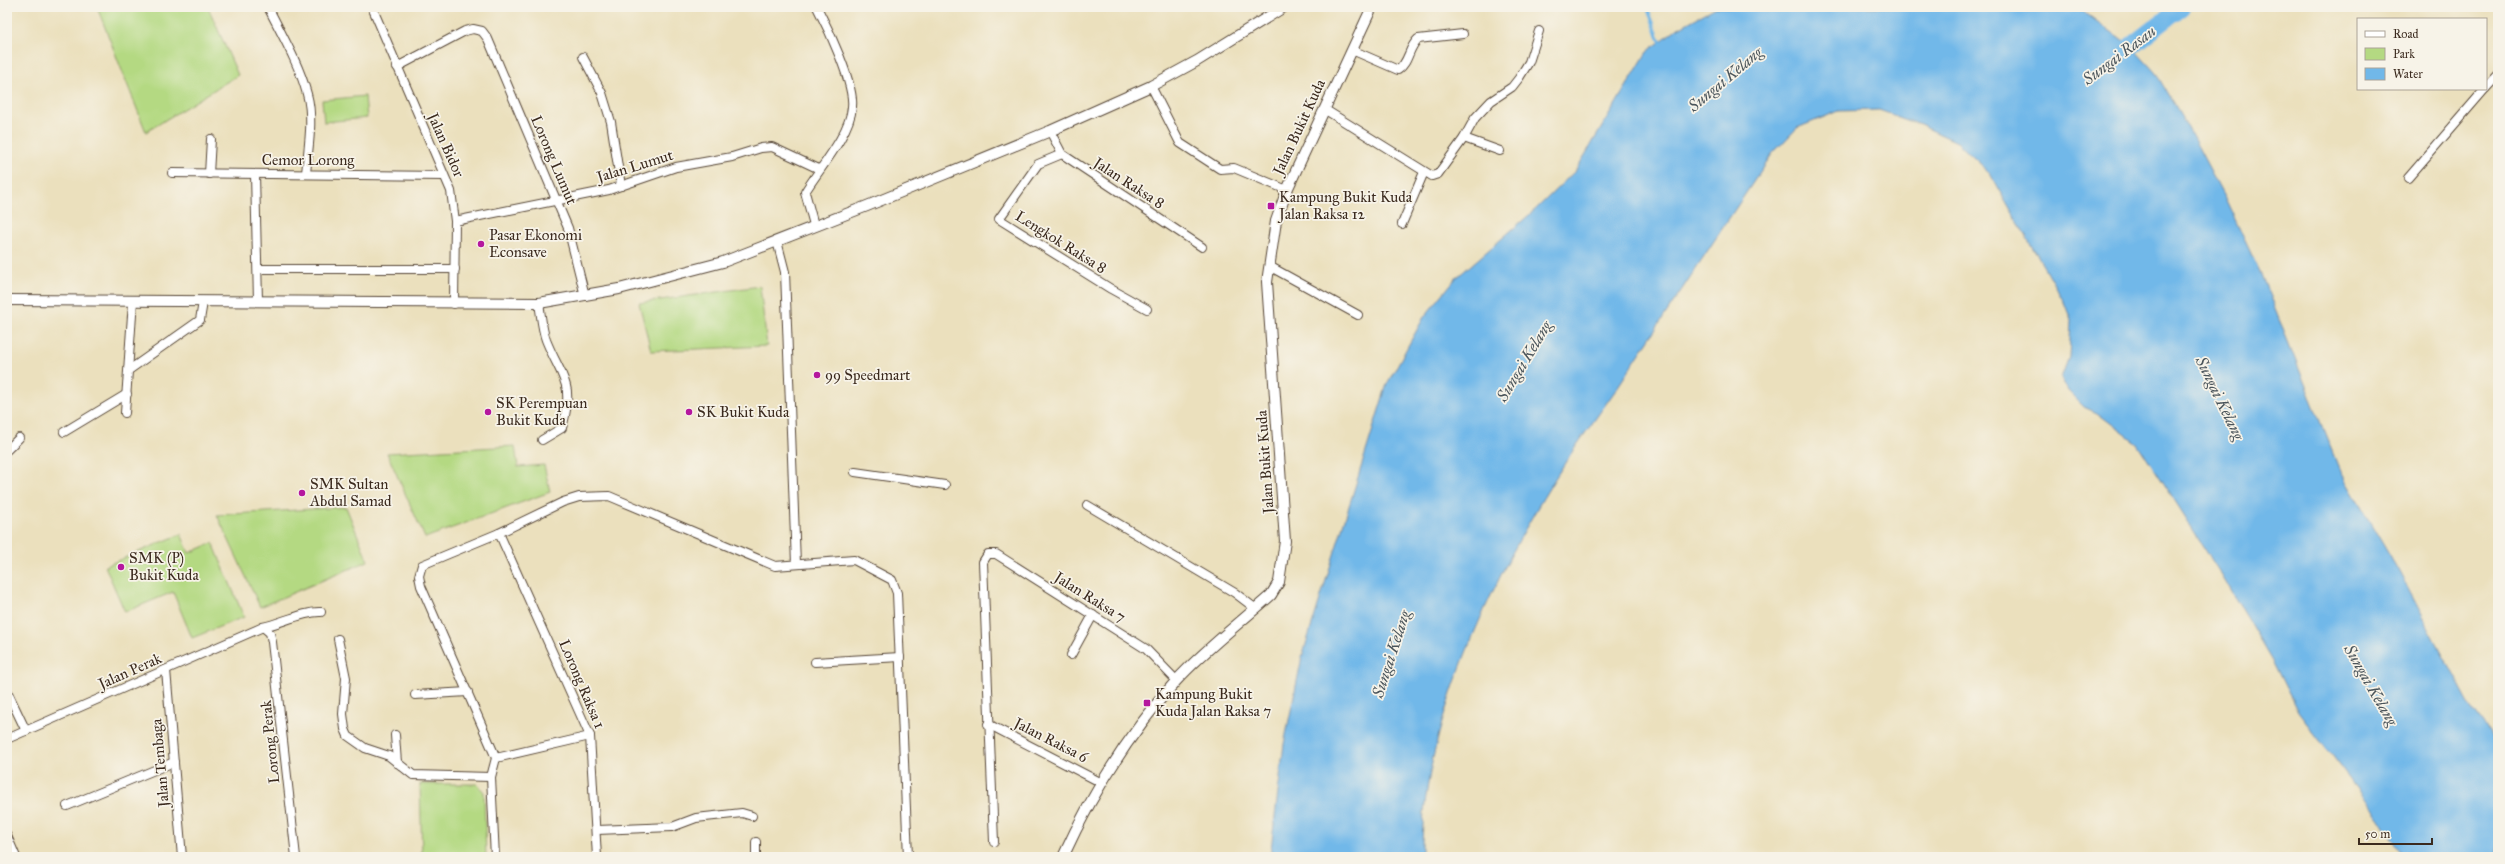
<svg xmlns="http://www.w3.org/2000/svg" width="2505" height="864" font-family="'IM FELL Great Primer',serif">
<rect width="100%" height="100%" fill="#f7f3e8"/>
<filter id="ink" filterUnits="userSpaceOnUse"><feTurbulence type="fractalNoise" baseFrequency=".025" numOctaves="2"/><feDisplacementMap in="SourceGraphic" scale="8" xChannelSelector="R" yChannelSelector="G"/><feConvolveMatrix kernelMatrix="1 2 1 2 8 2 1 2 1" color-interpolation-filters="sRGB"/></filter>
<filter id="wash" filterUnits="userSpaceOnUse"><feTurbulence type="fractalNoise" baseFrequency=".012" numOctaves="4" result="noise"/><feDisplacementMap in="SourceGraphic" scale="16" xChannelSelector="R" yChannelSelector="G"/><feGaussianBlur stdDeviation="0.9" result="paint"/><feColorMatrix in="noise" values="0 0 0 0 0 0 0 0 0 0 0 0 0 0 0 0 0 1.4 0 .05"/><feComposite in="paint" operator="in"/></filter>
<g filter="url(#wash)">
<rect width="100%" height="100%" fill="#ebe0bd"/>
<g fill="#b4d982" stroke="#788250">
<polygon points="97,7 208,7 238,75 146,132"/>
<polygon points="365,96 367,118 324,122 322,100"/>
<polygon points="760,286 767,346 651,351 639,303"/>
<polygon points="515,446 518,467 544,465 550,492 425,538 387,453"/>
<polygon points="346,507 368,561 260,607 217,515"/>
<polygon points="181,534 189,553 213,543 244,617 192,638 173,592 125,612 105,566"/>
<polygon points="420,784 477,784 484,792 486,857 422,857"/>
</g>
<path fill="#71b8e9" stroke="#567184" d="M1716,7h361l54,39 24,26 27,45 43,81 37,79 78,194 58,99 72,135 28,40v112h-95l-23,-38 -82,-107 -25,-50 -51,-86 -85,-133 -40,-30 -13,-6 -16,-16 -7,-13 8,-21 2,-37 -7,-18 -75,-130 -32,-30 -39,-18 -39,-14 -40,1 -42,17 -25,26c-53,79 -105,158 -157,237 -20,29 -41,56 -59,86 -66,106 -136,253 -134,380h-152l14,-113 18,-87 85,-273 37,-67 32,-39 80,-69 40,-39 71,-118 28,-22z"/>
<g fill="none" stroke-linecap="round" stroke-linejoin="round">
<polyline stroke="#71b8e9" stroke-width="3" points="1647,7 1661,43"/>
<polyline stroke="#71b8e9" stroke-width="18" points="2113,60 2182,7"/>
</g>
</g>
<g filter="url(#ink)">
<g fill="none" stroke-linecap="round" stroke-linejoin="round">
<g stroke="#554536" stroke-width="10">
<g id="minor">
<path d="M268,7c14,28 31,57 39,87 7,25 1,54 -1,80"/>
<polyline points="372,7 451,191 455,221 454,304"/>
<path d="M1352,50l46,20c11,-7 10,-22 20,-31l45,-5"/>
<polyline points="583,57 602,93 611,122 621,186"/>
<polyline points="397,67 465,31 473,29 482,31 488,39 568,228 585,296"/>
<polyline points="1151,86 1180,143 1220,169 1234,168 1287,190"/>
<polyline points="2486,88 2498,75"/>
<polyline points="1324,109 1432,176 1438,174 1464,138 1475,118 1491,101 1512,87 1519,78 1529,62 1539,31"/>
<polyline points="1050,131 1062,154 1202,247"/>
<polyline points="1464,138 1500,151"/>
<polyline points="1062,154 1038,164 999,219 1111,289 1147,309"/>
<polyline points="172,173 444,176"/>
<polyline points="209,174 211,139"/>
<polyline points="255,174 258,301"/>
<polyline points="2408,178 2485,89"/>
<polyline points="455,221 609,190 676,167 732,157 761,148 772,147 819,169"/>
<polyline points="1402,224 1424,172"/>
<path d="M814,225l-9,-33c14,-23 45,-58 47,-85 3,-22 -24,-79 -35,-100"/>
<polyline points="777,241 785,272 796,564"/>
<polyline points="1269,266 1358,315"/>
<polyline points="258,269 455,269"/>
<path d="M539,303c2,12 3,26 7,37 16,40 29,41 16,88l-20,12"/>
<polyline points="129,370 200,320 203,302"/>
<polyline points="125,413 133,301"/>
<polyline points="64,432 127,394"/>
<polyline points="7,450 19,438"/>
<polyline points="855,472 945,485"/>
<polyline points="1087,505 1235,593 1256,609"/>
<polyline points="499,533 590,736 597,857"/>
<polyline points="263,627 270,633 272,642 296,857"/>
<polyline points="338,639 346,678 343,714 345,729 348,736 365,748 389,756 413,775 491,777"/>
<polyline points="1071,655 1093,615"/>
<polyline points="815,662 900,657"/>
<polyline points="166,670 182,857"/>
<polyline points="7,691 26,731"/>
<polyline points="415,695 468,692"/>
<polyline points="988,724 1100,782"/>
<polyline points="395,735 397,763"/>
<polyline points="590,736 496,758 421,586 419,576 422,565 499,533 563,502 579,497 609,496 775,566 854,560 892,580 897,593 908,857"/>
<path d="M7,739l256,-112c18,-4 42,-16 58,-15"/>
<polyline points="67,806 174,762"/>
<polyline points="597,830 672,827 696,818 742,813 752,816"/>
<polyline points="7,836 16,857"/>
<polyline points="756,842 756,857"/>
<polyline points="994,842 983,562 988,554 996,554 1146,649 1177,681"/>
<polyline points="495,857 491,777 496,758"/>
</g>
</g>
<g stroke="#554536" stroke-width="12">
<g id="tertiary">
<polyline points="7,300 539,303 619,289 723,262 867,206 1050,131 1151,86 1197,61 1284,7"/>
<path d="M1063,857c30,-66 65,-122 113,-176 28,-31 64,-58 95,-86l8,-13 6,-41 -18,-259 9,-61 11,-31 85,-183"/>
</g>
</g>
<use href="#minor" stroke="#fff" stroke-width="8"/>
<use href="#tertiary" stroke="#fff" stroke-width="10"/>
</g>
</g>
<g fill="#b5179e" stroke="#f7f3e8" stroke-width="1.5">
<rect x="1267" y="202" width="8" height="8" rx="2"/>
<circle cx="481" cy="244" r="4"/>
<circle cx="817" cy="375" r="4"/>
<circle cx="488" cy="412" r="4"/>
<circle cx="689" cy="412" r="4"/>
<circle cx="302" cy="493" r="4"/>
<circle cx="121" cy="567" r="4"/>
<rect x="1143" y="699" width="8" height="8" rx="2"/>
</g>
<g text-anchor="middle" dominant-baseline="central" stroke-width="3.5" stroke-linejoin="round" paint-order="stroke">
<g font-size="15" fill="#3b2a1e" stroke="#f7f3e8">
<text transform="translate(1299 127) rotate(-65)">Jalan Bukit Kuda</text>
<text transform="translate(446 145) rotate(66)">Jalan Bidor</text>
<text x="308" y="160">Cemor Lorong</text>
<text transform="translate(554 160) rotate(67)">Lorong Lumut</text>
<text transform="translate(635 166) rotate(-17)">Jalan Lumut</text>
<text transform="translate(1129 183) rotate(33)">Jalan Raksa 8</text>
<text transform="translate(1061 242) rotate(32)">Lengkok Raksa 8</text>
<text transform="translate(1265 462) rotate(-94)">Jalan Bukit Kuda</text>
<text transform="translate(1090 597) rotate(32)">Jalan Raksa 7</text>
<text transform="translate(130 671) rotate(-24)">Jalan Perak</text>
<text transform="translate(582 684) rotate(67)">Lorong Raksa 1</text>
<text transform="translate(1051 740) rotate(27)">Jalan Raksa 6</text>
<text transform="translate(270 742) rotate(-96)">Lorong Perak</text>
<text transform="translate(160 763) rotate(-95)">Jalan Tembaga</text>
</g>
<g font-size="15" fill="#3b2a1e" stroke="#f7f3e8" text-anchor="start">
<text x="1279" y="197">Kampung Bukit Kuda<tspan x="1279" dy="17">Jalan Raksa 12</tspan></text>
<text x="489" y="235">Pasar Ekonomi<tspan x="489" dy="17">Econsave</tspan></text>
<text x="825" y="375">99 Speedmart</text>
<text x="496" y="403">SK Perempuan<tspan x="496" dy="17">Bukit Kuda</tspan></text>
<text x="697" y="412">SK Bukit Kuda</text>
<text x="310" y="484">SMK Sultan<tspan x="310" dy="17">Abdul Samad</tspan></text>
<text x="129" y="558">SMK (P)<tspan x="129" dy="17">Bukit Kuda</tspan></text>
<text x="1155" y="694">Kampung Bukit<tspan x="1155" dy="17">Kuda Jalan Raksa 7</tspan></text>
</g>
<g font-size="16" font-style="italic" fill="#4b555b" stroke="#f7f3e8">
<text transform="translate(2119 55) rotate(-37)">Sungai Rasau</text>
<text transform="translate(1725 79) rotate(-40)">Sungai Kelang</text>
<text transform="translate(1524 361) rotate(-59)">Sungai Kelang</text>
<text transform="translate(2220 398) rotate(64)">Sungai Kelang</text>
<text transform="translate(1391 654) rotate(-72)">Sungai Kelang</text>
<text transform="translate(2371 685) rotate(60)">Sungai Kelang</text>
</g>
</g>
<rect width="2505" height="864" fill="none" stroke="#f7f3e8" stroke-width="24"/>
<rect x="2357" y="18" width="130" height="72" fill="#f7f3e8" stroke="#aca397"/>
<rect x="2365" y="31" width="20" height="6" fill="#ffffff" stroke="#aca397"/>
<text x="2393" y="38" font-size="12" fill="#3b2a1e">Road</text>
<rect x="2365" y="48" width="20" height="12" fill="#b4d982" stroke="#aca397"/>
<text x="2393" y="58" font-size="12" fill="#3b2a1e">Park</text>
<rect x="2365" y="68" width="20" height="12" fill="#71b8e9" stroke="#aca397"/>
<text x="2393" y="78" font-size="12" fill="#3b2a1e">Water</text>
<path d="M2359 838v6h73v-6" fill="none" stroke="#3b2a1e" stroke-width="2"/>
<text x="2365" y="838" font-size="12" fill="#3b2a1e" stroke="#f7f3e8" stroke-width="3" paint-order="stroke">50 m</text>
</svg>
